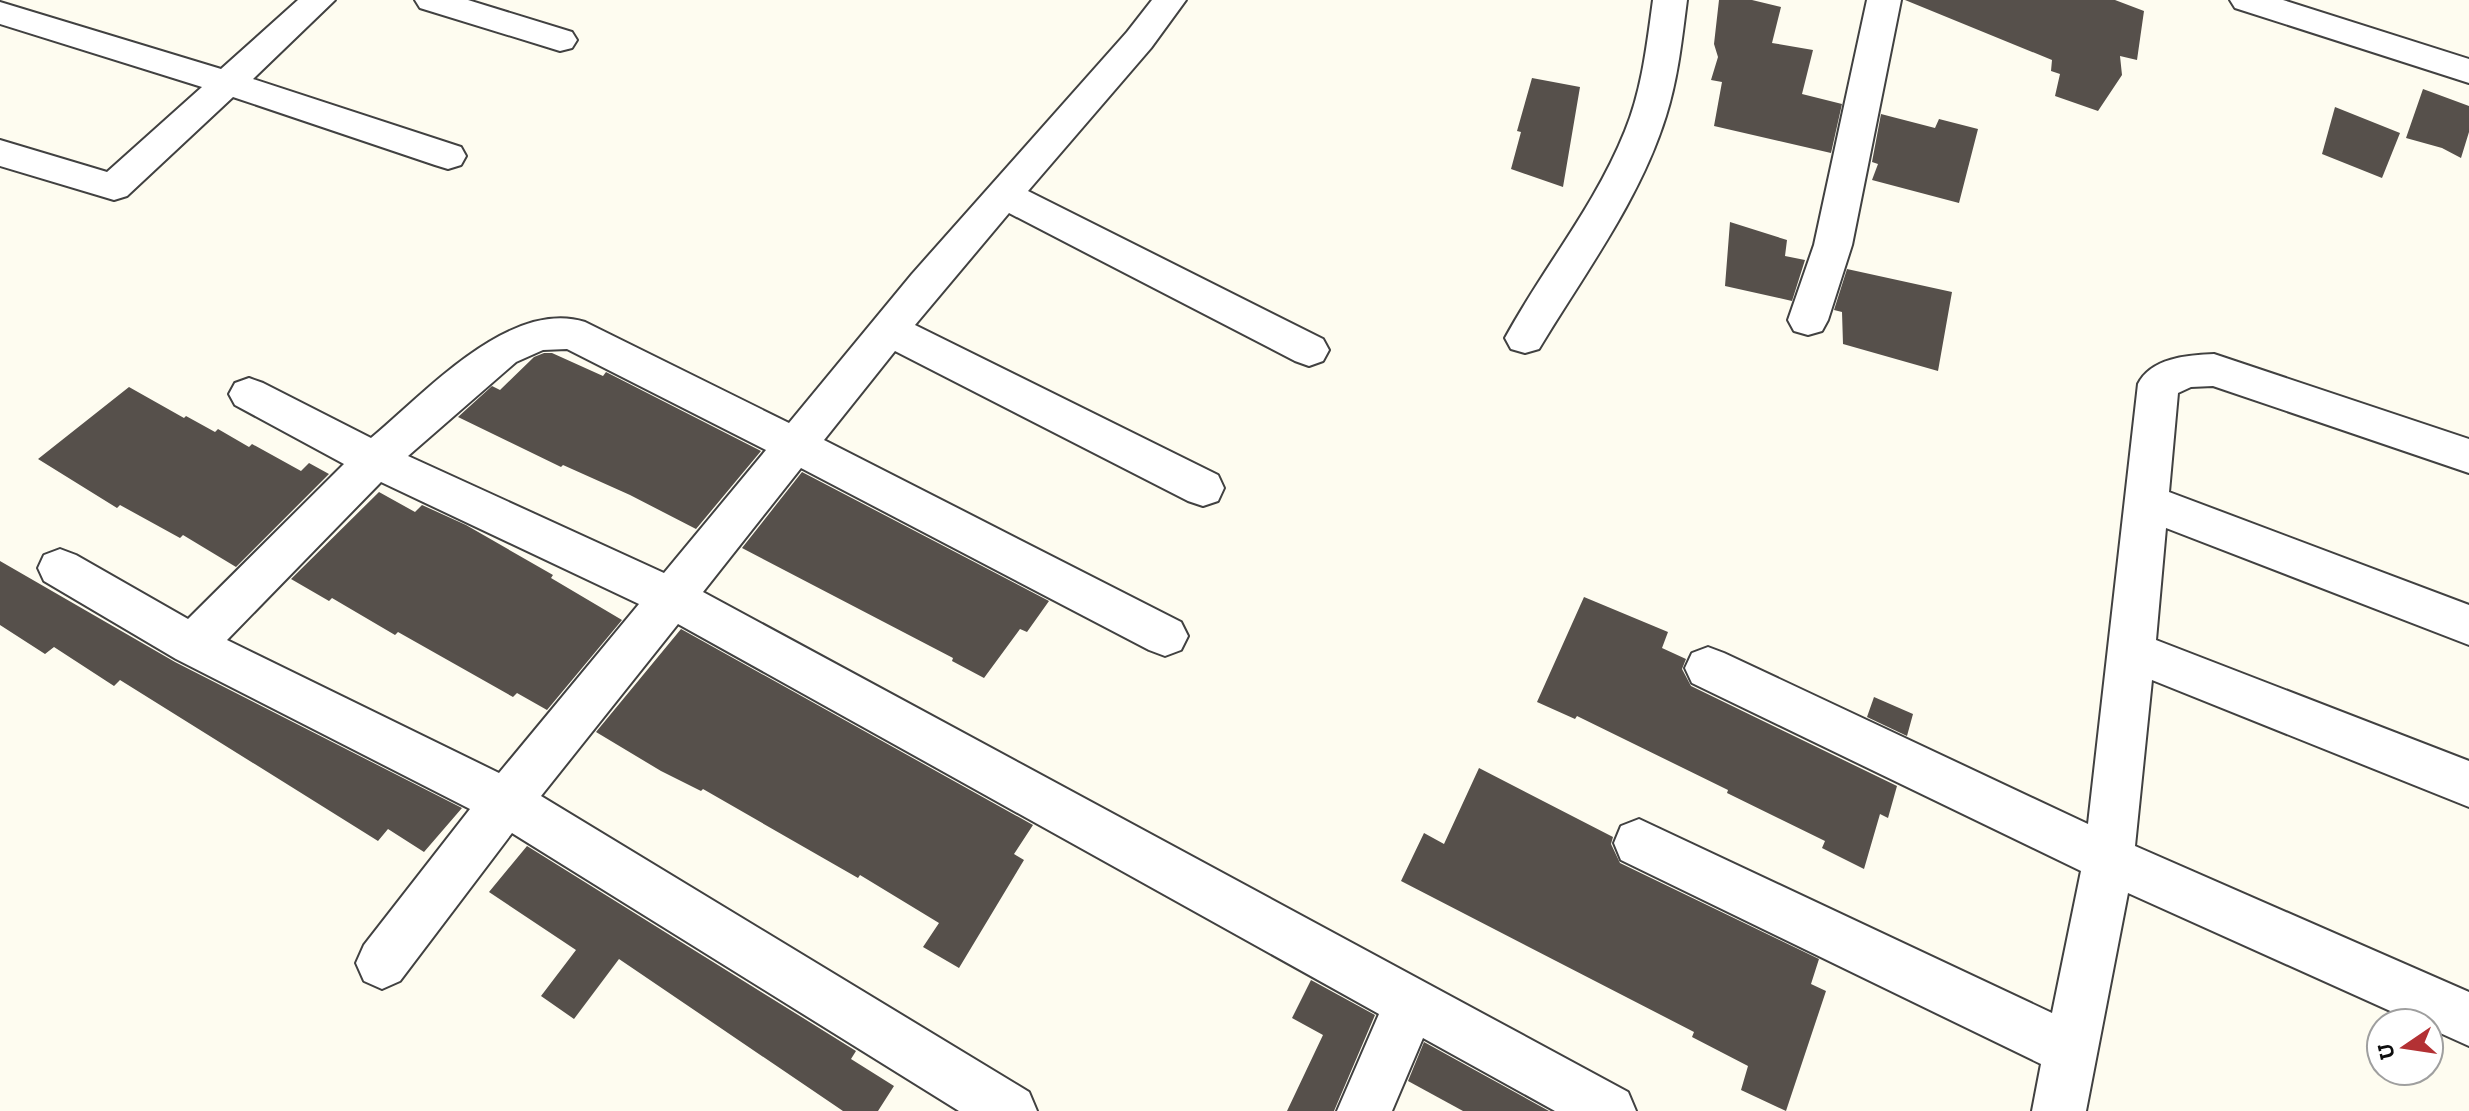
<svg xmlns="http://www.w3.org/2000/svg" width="2469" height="1111" font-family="'Zilla Slab',serif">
<rect width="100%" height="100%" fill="#fefcf0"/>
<g fill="#56504b">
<polygon points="1719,0 1752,0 1781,7 1772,43 1813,50 1802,94 1842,104 1831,153 1714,126 1722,82 1711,80 1718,57 1714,44"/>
<polygon points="1905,0 2115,0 2144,11 2137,60 2120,56 2122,75 2098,111 2055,96 2060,74 2051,71 2052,60"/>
<polygon points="1532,78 1580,87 1563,187 1511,169 1521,132 1517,131"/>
<polygon points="2423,89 2469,106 2469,132 2461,158 2442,148 2406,138"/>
<polygon points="2335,107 2400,133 2382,178 2322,154"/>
<polygon points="1881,114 1935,128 1939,119 1978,129 1959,203 1872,180 1878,164 1872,162"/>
<polygon points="1730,222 1787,240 1785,256 1805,260 1792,301 1725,286"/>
<polygon points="1847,269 1952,292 1938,371 1843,344 1842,312 1834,310"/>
<polygon points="544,353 552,353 603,376 606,372 761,451 696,529 630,495 563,465 561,467 458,417 492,386 500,390 534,357"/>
<polygon points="129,387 184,418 186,416 215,432 218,429 249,447 252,444 301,471 309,463 329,474 236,567 183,535 180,538 120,505 117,508 38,459"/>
<polygon points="802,472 1049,601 1027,632 1020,629 984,678 952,661 953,658 742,548"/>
<polygon points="379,492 415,512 422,505 466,525 553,575 551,578 622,620 547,710 517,693 513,697 398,632 395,635 332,598 329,601 291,579"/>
<polygon points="0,561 175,662 462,808 424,852 388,829 378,841 120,680 114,686 54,647 45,654 0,625"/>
<polygon points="1584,597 1668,632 1662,648 1686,659 1682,669 1691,686 1897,786 1888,818 1880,814 1864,869 1822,848 1825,841 1727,793 1728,790 1577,716 1575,719 1537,702"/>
<polygon points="681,629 1033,825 1014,854 1024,860 959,968 923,947 939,923 860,875 858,878 703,789 701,791 661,771 596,732"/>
<polygon points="1874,697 1913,714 1907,736 1867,717"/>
<polygon points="1479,768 1613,837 1611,844 1620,863 1819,959 1811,984 1826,991 1786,1111 1741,1090 1748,1066 1692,1037 1694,1032 1401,881 1424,833 1444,844"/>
<polygon points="527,846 856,1051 851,1059 894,1086 878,1111 843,1111 619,959 574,1019 541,996 576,950 489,892"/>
<polygon points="1311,980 1375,1015 1334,1111 1287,1111 1323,1035 1292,1018"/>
<polygon points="1424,1042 1549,1111 1463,1111 1408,1081"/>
</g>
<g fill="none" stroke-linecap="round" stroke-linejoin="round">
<g stroke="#414141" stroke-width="4">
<g id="minor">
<polygon points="298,0 335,0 253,79 461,147 466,156 461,165 448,169 435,165 233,97 127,196 114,200 0,166 0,140 107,172 202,87 0,24 0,2 221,69"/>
<polygon points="415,0 468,0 572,32 577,40 572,48 560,51 420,8"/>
<path d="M1152,0h34l-35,48 -123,143 295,148 6,11 -6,11 -14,5 -14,-5 -286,-148 -94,112 303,150 6,13 -6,13 -15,5 -15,-5 -293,-150 -71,89 357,182 7,14 -7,14 -16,6 -16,-6 -348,-182 -98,124 925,500 8,19h-81l-132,-73 -31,73h-55l42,-97 -701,-390 -137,172 488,296 8,19h-78l-447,-278 -112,148 -18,8 -18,-8 -8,-18 8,-18 106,-136 -294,-150 -132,-78 -6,-13 6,-13 16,-6 16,6 112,64 156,-155 -109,-59 -6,-11 6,-11 14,-5 14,5 108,55c53,-44 139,-140 214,-116l204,101 123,-149 215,-242zM567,349l199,101 -102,123 -256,-117 108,-94 27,-12zM381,482l258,122 -140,169 -272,-133z"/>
<path d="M1653,0h34c-5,39 -9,78 -21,116 -26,84 -82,158 -127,233l-14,4 -14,-4 -6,-11c38,-70 90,-132 120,-207 17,-41 22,-87 28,-131z"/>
<polygon points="1867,0 1901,0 1852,245 1828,320 1822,331 1808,335 1794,331 1788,320 1814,245"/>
<polygon points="2230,0 2283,0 2469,59 2469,83 2235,8"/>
<path d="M2214,354l255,85v34l-256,-87 -22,1 -13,6 -9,99 300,113v40l-303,-117 -10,112 313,121v46l-317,-127 -17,166 334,146v54l-40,-18v-5h-12l-289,-130 -42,218h-54l9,-47 -420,-204 -7,-17 7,-17 18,-7 413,194 29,-142 -389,-188 -7,-15 7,-15 16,-6 16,6 364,171 50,-440c13,-26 49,-29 76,-30z"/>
</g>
</g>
<use href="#minor" fill="#fff" fill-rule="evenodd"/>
</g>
<g transform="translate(2405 1047) rotate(257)"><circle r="38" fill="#ffffff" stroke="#9f9f9f" stroke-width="2"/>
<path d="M0-6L14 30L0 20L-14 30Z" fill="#b33134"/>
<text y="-12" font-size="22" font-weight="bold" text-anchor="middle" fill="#0e0e0e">U</text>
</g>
</svg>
